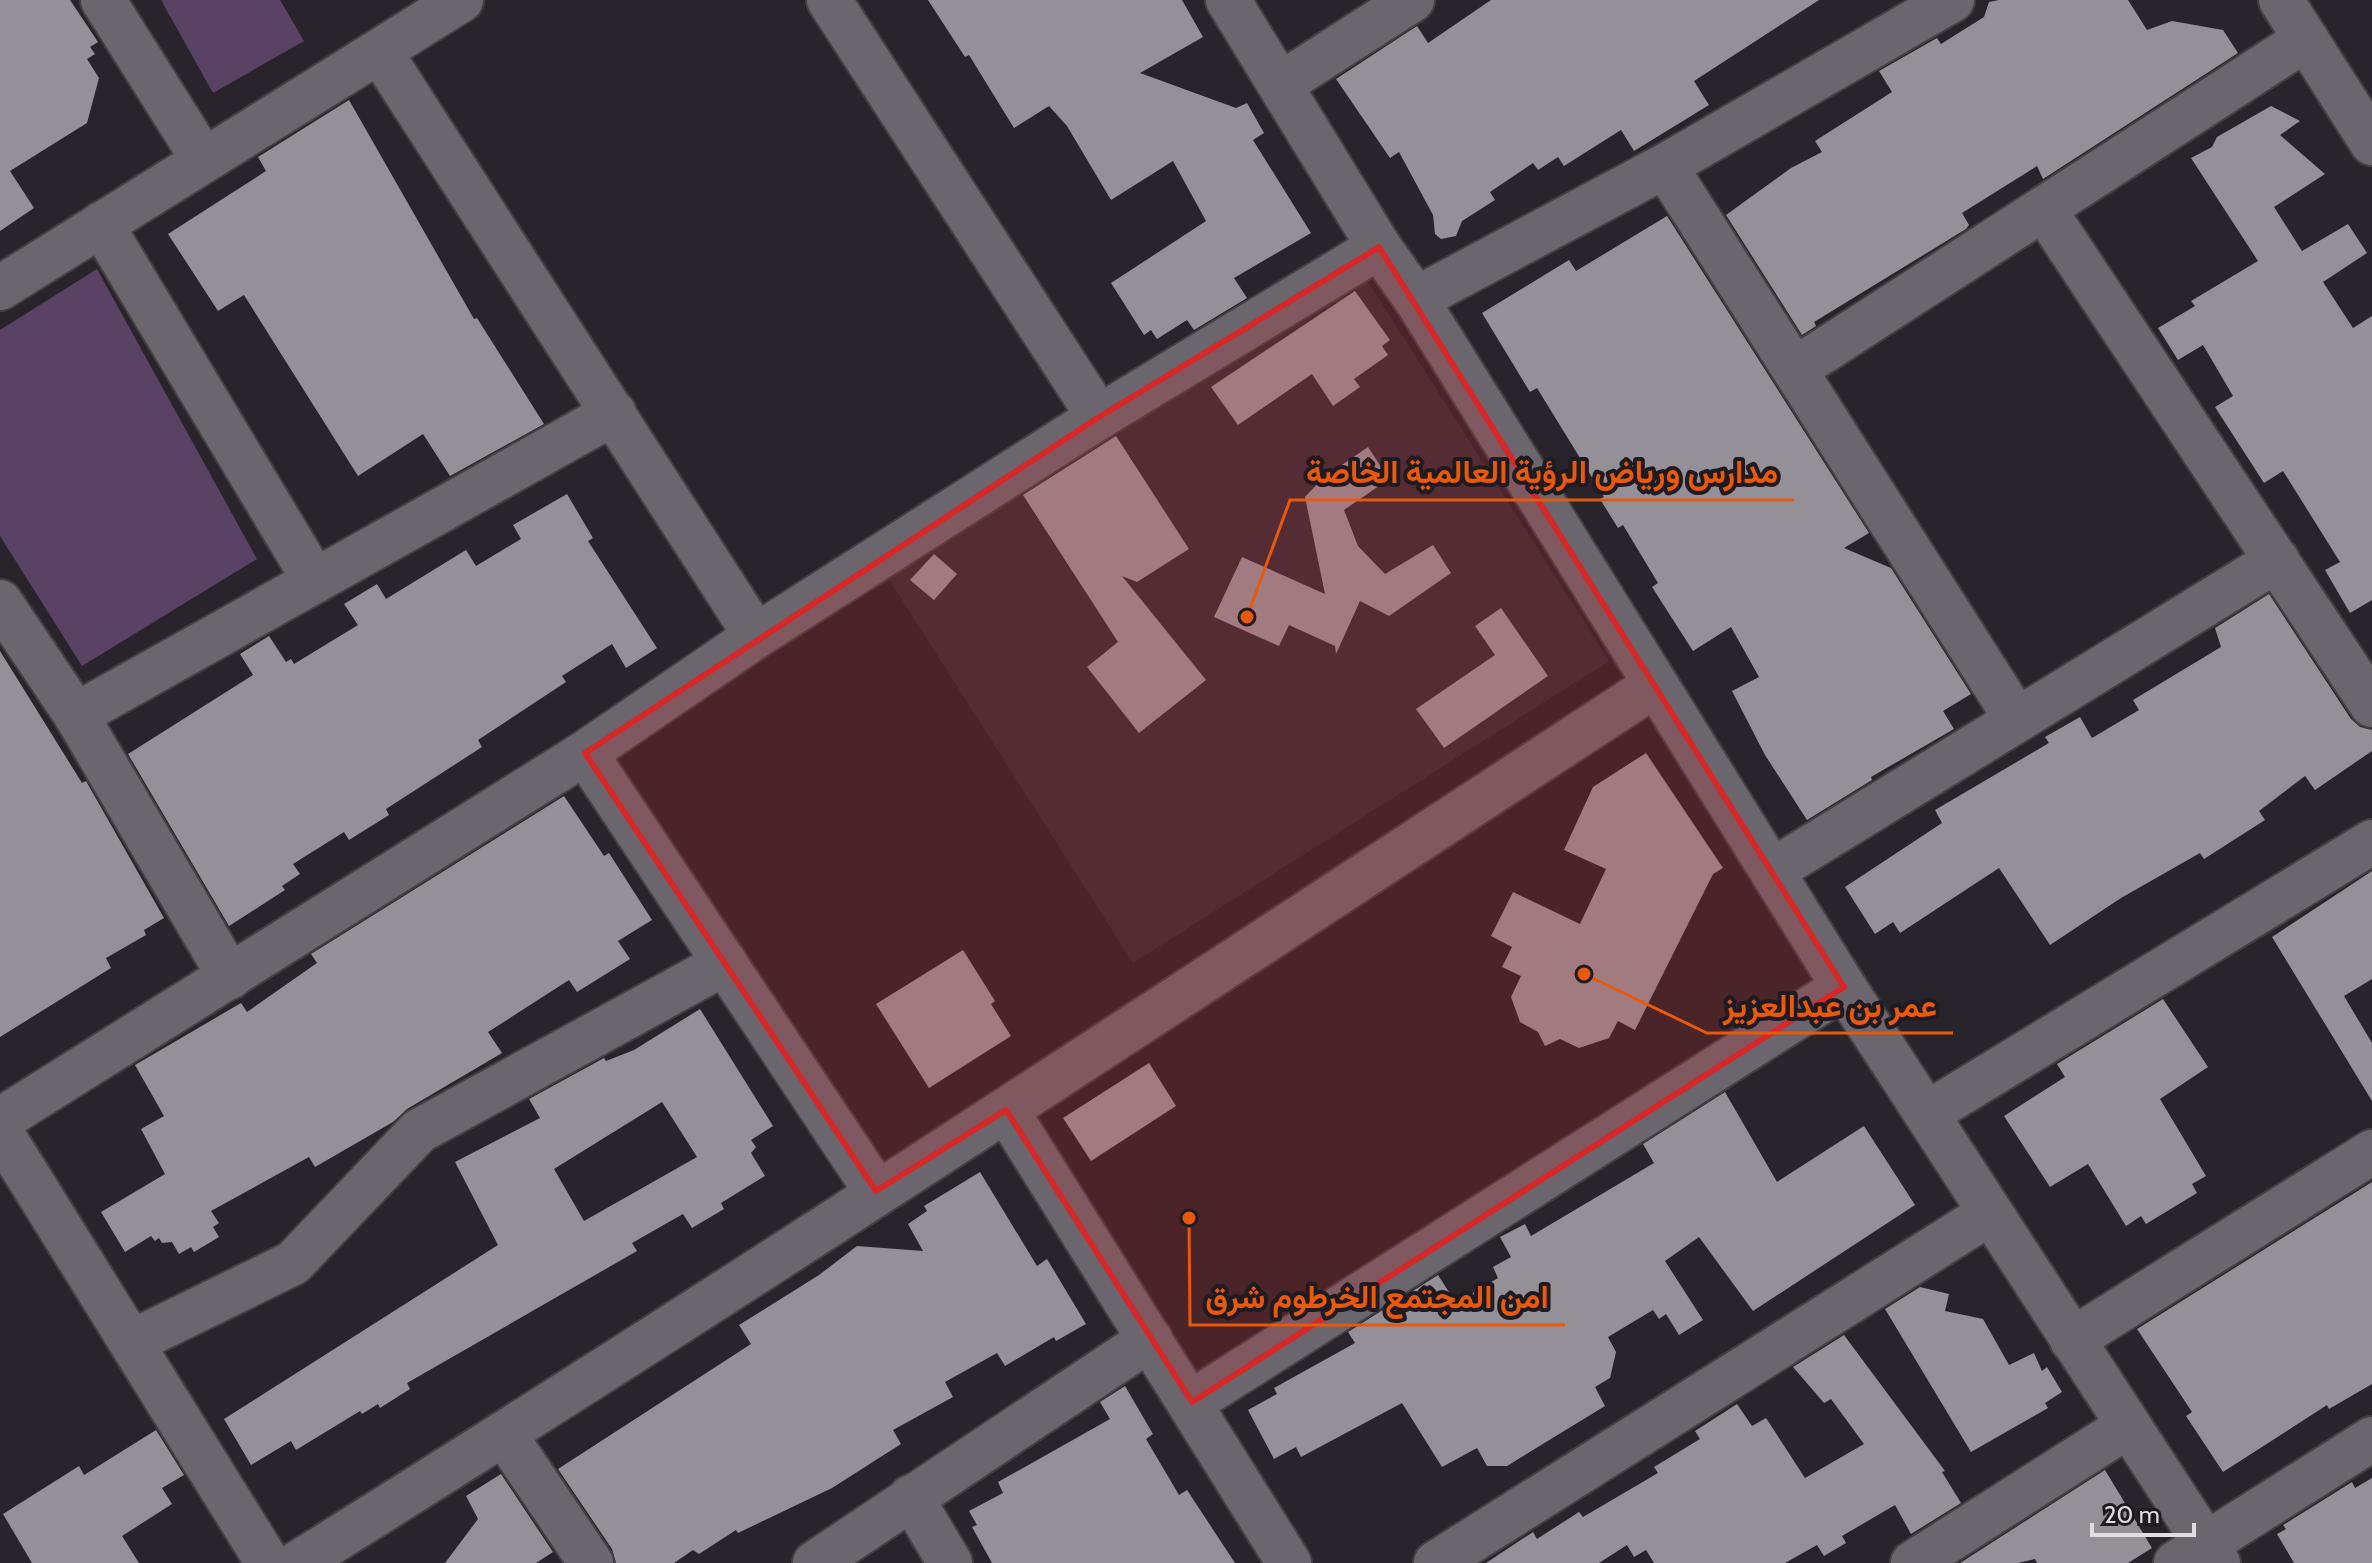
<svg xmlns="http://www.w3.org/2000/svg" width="2372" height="1563" font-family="Cabin,Vazirmatn,sans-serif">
<rect width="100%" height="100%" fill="#29242b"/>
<polygon fill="#352d38" points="1362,272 1609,661 1133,963 885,573"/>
<g fill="#594263">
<polygon points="161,0 280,0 304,41 213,93"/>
<polygon points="97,269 257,559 82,666 0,536 0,330"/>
</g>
<g fill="#959098" fill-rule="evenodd">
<polygon points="0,0 70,0 98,42 90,47 95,54 87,59 99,78 87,123 10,171 34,208 0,231"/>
<polygon points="928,0 1182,0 1203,37 1140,73 1236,108 1247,103 1264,133 1253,140 1311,233 1234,278 1247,298 1194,330 1187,320 1157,339 1151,330 1144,335 1111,283 1206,221 1173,161 1111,200 1067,126 1049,106 1014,128 969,55 965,57"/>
<polygon points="1491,0 1819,0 1694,81 1709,105 1634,151 1621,130 1564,166 1558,157 1538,170 1533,163 1490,192 1495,200 1462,221 1456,236 1441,239 1435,234 1433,215 1399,152 1390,158 1336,79 1417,26 1428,43"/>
<polygon points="1999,0 2128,0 2147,30 2172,21 2223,30 2238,53 2043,179 2037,166 1962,213 1969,225 1966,229 1814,322 1816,326 1802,335 1726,215 1791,168 1822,152 1815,141 1892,92 1879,71 1937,38 1941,44 1984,17 1989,2"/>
<polygon points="349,100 474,319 477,318 544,424 450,476 423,434 358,476 244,295 218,311 168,234 266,171 258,157"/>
<polygon points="2271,106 2300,121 2280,135 2325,174 2274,207 2302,251 2348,224 2367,253 2323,282 2353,328 2372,316 2372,600 2350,613 2325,570 2340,562 2283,471 2264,483 2215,407 2233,396 2203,345 2178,360 2158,328 2195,306 2191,301 2258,261 2191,158 2212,147 2217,137"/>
<polygon points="1667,216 1869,533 1844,548 1891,568 1971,694 1943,711 1954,729 1871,777 1872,780 1807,820 1765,755 1732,691 1759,677 1731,627 1693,651 1652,587 1658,583 1623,525 1618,528 1600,499 1604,497 1537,388 1530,392 1482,313 1569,260 1576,271"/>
<polygon points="1355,291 1390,340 1382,346 1388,355 1354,379 1360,387 1333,406 1312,374 1238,425 1211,387"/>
<polygon points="1116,436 1189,549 1137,582 1122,576 1206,680 1139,733 1087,667 1118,642 1023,495"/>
<polygon points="1368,447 1389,479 1344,510 1358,546 1385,574 1433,545 1451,573 1389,616 1360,601 1336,654 1335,646 1289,625 1279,646 1214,617 1242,557 1325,594 1305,497 1323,478"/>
<polygon points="567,494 593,538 588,541 657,648 626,668 612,644 562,676 566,682 478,740 482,747 386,809 389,815 349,840 344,832 293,864 300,874 282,886 285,890 229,926 128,754 253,675 240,654 269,636 286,662 291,659 294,664 358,625 344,604 377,584 386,599 466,550 476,566 521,539 513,525"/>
<polygon points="934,554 957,574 934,600 910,580"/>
<polygon points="2269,594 2351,719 2360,727 2372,730 2372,751 2315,790 2305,776 2259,811 2265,820 2204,859 2200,853 2121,898 2050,945 1999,868 1900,933 1893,922 1875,934 1845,887 1942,823 1935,810 2049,743 2045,737 2080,717 2092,738 2139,710 2133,700 2221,647 2215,628"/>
<polygon points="1501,608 1548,676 1444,748 1416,709 1495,655 1475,626"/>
<polygon points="0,651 82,783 86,781 164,918 144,930 146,935 106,958 111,968 0,1037"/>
<polygon points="1646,753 1723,868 1713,874 1635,1030 1618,1021 1609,1038 1579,1048 1560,1039 1545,1046 1538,1032 1520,1022 1511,997 1521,976 1502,967 1512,947 1491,936 1513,892 1580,924 1606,869 1564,850 1593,787"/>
<polygon points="564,796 604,856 609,853 652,920 618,941 630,959 577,992 569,980 488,1032 502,1053 407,1109 393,1122 315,1167 309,1157 211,1211 219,1223 213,1227 219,1237 194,1252 191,1247 179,1254 172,1242 162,1243 159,1238 155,1241 151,1236 125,1252 101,1212 165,1174 141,1129 164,1116 135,1065 241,1003 247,1012 317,963 311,954"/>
<polygon points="2372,871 2372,979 2344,996 2372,1043 2372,1101 2272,937"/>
<polygon points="963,950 995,1001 991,1004 1011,1036 929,1088 876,1004"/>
<polygon points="2163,999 2208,1067 2160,1099 2206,1176 2192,1184 2197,1193 2146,1224 2141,1216 2126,1226 2088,1164 2050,1187 2004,1116 2065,1077 2057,1064"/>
<path d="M700,1009l73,117 -22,14 5,7 -5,6 14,23 -44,27 3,6 -32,19 -9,-14 -51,29 5,8 -230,132 3,6 -30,19 -2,-4 -16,10 -2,-3 -64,39 -5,-9 -40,24 -27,-46 274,-174 -43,-83 85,-44 -11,-19 75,-41 2,3 28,-11zM662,1102l35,55 -113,64 -30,-52z"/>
<polygon points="1149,1063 1176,1106 1091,1161 1063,1118"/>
<polygon points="1725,1092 1777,1182 1864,1126 1915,1205 1753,1311 1699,1237 1665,1261 1703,1320 1679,1335 1666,1314 1659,1319 1653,1310 1608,1337 1616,1352 1610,1378 1595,1387 1605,1406 1507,1466 1487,1466 1477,1448 1442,1467 1402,1403 1301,1457 1296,1447 1274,1459 1248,1410 1277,1394 1274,1388 1355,1343 1348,1332 1438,1275 1456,1303 1498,1278 1493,1267 1511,1257 1500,1237 1525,1224 1531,1236 1654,1163 1643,1144"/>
<polygon points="980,1172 1037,1266 1047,1259 1086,1324 1056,1341 1054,1337 1005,1366 997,1353 945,1382 953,1397 893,1430 901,1444 832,1488 738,1533 736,1530 699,1554 693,1550 674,1563 616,1563 612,1549 558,1469 751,1344 739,1325 819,1275 857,1246 923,1251 908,1224 927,1211 924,1206"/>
<polygon points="2372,1182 2372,1384 2329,1409 2327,1405 2223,1472 2186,1416 2192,1412 2137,1329"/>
<polygon points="1920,1287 1949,1294 1945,1311 1983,1319 2009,1365 2034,1353 2042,1371 2047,1367 2062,1392 2045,1403 2048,1408 1971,1452 1885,1309"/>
<polygon points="1844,1335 1945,1471 1942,1472 1961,1503 1911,1534 1895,1505 1842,1536 1846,1543 1824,1556 1817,1545 1785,1563 1654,1563 1646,1550 1634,1557 1627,1545 1599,1563 1486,1563 1533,1532 1537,1539 1579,1512 1583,1517 1658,1473 1654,1467 1700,1439 1695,1431 1737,1404 1752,1426 1766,1418 1805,1478 1864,1444 1831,1399 1824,1403 1793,1367"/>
<polygon points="1125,1386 1153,1434 1146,1439 1179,1495 1187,1490 1235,1563 992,1563 972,1527 977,1525 969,1511 1003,1493 998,1482 1110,1419 1100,1402"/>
<polygon points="156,1430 184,1475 162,1488 172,1504 122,1536 139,1563 32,1563 3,1514 79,1466 84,1475"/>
<polygon points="2105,1470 2152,1548 2128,1563 2037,1563 2035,1559 2018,1563 1960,1563"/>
<polygon points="501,1474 553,1552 536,1563 445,1563 478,1519 466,1496"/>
<polygon points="2372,1478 2372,1563 2294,1563 2277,1534 2286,1529 2283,1525 2352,1482 2355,1488"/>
</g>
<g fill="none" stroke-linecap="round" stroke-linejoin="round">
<g stroke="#434044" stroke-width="48">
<g id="minor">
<polyline points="103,0 203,159"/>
<polyline points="829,0 1099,417"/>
<polyline points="1228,0 1379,247 1416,299 1844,987 2218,1563"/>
<polyline points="2281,0 2372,143"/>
<polyline points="380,52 756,636"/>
<polyline points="1281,84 1412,0"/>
<polyline points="1665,166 2017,720"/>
<polyline points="2045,211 2372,705"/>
<polyline points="101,224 315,581"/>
<polyline points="0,288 461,0"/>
<polyline points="1416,299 1665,166 1952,0"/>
<polyline points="1797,368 2306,39"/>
<polyline points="0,602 76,715 230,977"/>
<polyline points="76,715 614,413"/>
<polyline points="585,753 876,1191"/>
<polyline points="1772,871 2277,560"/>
<polyline points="1006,1110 1289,1563"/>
<polyline points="1928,1113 2372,842"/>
<polyline points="0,1120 585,753 756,636 1099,417 1379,247"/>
<polyline points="0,1131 268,1563"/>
<polyline points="2072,1340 2372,1152"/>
<polyline points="134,1341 293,1263 419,1131 725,963"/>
<polyline points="1192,1402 1844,987"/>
<polyline points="504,1434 591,1563"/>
<polyline points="911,1497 950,1563"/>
<path d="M298,1563c457,-285 906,-583 1357,-878"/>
<polyline points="815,1563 1150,1339"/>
<polyline points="1436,1563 1990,1213"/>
<polyline points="1913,1563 2128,1426"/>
<polyline points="2176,1563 2372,1439"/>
</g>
</g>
<use href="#minor" stroke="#6b656d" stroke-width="44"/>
</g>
<path fill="#d62828" fill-opacity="0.2" stroke="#d62828" stroke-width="6" stroke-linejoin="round" d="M1379,247l465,740 -652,415 -186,-292 -130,81 -291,-438 514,-336z"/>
<path fill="none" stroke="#e8590c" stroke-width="3" d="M1247 617L1290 500H1794M1584 974L1707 1033H1953M1189 1218L1190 1325H1565"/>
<g fill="#e8590c" stroke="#1f1b21" stroke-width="3">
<circle cx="1247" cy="617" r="8"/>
<circle cx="1584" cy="974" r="8"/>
<circle cx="1189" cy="1218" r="8"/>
</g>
<g font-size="32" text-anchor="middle" font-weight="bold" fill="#e8590c" stroke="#1f1b21" stroke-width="8" stroke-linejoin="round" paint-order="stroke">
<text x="1542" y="483">مدارس ورياض الرؤية العالمية الخاصة</text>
<text x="1830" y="1017">عمر بن عبدالعزيز</text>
<text x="1377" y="1308">امن المجتمع الخرطوم شرق</text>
</g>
<path d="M2092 1523v12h102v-12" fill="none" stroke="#e0dde1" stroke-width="4"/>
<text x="2104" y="1523" font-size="24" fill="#e0dde1" stroke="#1f1b21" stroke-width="6" paint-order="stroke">20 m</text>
</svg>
